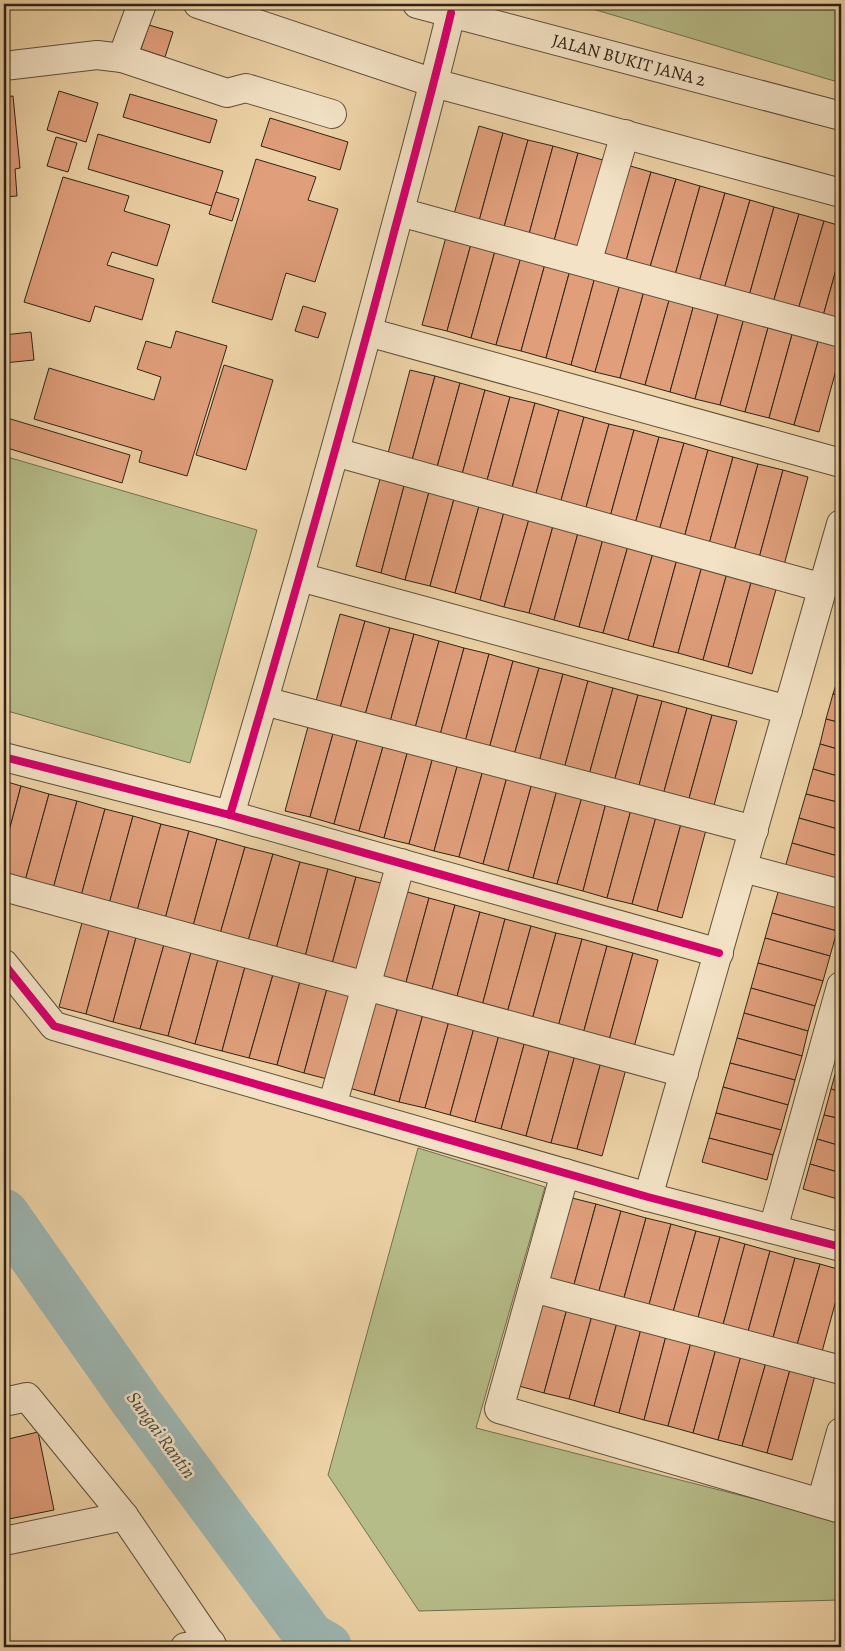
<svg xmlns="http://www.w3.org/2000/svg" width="845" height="1651" font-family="Alegreya,serif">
<rect width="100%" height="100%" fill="#ecd2a6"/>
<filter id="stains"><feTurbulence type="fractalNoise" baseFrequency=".004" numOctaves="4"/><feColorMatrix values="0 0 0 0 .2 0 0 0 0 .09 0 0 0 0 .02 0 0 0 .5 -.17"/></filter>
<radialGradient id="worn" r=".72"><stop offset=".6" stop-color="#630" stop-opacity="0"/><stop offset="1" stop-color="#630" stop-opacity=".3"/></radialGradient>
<g fill="#b6bc88" stroke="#72704f">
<polygon points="576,4 841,4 841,83"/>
<polygon points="4,456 257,530 190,763 4,710"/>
<polygon points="418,1148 545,1187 476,1428 841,1521 841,1600 419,1611 328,1475"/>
</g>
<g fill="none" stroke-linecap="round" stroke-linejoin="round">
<polyline stroke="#9cb5b0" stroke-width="50" points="4,1214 137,1403 310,1637 327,1647"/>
</g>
<g fill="#e09e7b" stroke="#2f2316">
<polygon points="149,25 173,32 165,57 141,49"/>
<polygon points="59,91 98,103 86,142 47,130"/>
<polygon points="130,94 217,120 210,143 123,117"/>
<polygon points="13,96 20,168 15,169 17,196 4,197 4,97"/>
<polygon points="270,118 348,142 340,170 261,146"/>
<polygon points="479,126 503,133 479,221 454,214"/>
<polygon points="503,133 528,140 504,227 479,221"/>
<polygon points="98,134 223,171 212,206 88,169"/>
<polygon points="56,137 77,143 68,172 47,166"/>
<polygon points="528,140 553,146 529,234 504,227"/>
<polygon points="553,146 578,153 554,241 529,234"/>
<polygon points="578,153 603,160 578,247 554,241"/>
<polygon points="256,159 316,177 308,200 338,209 315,282 286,273 272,320 212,302"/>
<polygon points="627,165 651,172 626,261 601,254"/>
<polygon points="651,172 676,179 650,267 626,261"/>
<polygon points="63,177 129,196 124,211 170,225 157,266 112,252 107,265 154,279 142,320 95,306 90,322 24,302"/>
<polygon points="676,179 700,186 675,275 650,267"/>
<polygon points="700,186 725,193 699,282 675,275"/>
<polygon points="216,192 239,199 232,221 209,214"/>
<polygon points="725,193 750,200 724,289 699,282"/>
<polygon points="750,200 774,207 749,296 724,289"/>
<polygon points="774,207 799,214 773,303 749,296"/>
<polygon points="799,214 824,221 798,310 773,303"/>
<polygon points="824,221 841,226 841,252 823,316 798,310"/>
<polygon points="446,237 471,244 447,331 422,325"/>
<polygon points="471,244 495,251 471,338 447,331"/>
<polygon points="495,251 521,257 496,345 471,338"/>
<polygon points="841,252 841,322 823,316"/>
<polygon points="521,257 545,264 521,351 496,345"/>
<polygon points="545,264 570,270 546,358 521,351"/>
<polygon points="570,270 595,277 571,365 546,358"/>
<polygon points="595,277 620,284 595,372 571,365"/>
<polygon points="620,284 644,291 620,378 595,372"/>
<polygon points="644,291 670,297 645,385 620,378"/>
<polygon points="670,297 694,304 670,392 645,385"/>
<polygon points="694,304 719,311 695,399 670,392"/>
<polygon points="303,306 326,313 318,338 295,331"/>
<polygon points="719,311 744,318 720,405 695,399"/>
<polygon points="744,318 769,324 745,412 720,405"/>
<polygon points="769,324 793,331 769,418 745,412"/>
<polygon points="176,331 227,346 187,476 139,462 142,451 34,419 49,368 154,400 161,377 137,369 146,341 171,348"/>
<polygon points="793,331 819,338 794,425 769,418"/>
<polygon points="31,332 34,360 4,363 4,335"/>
<polygon points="819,338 841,344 841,352 819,432 794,425"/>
<polygon points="224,365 273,380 246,470 196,455"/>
<polygon points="410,370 435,376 411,464 387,457"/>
<polygon points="435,376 460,383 436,471 411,464"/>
<polygon points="460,383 485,390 461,478 436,471"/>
<polygon points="485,390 510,397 486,484 461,478"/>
<polygon points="510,397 535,403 511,491 486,484"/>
<polygon points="535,403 559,410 535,497 511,491"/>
<polygon points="559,410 584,417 560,504 535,497"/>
<polygon points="4,417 130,455 122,483 4,447"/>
<polygon points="584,417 609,424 585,511 560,504"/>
<polygon points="609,424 634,430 610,517 585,511"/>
<polygon points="634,430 659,437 635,524 610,517"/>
<polygon points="659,437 684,443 659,531 635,524"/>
<polygon points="684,443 708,450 684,538 659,531"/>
<polygon points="708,450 733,457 709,544 684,538"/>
<polygon points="733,457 758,464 734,551 709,544"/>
<polygon points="758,464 783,470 759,558 734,551"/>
<polygon points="783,470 808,477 784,565 759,558"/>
<polygon points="380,479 404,486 381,573 356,566"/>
<polygon points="404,486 429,492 405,580 381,573"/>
<polygon points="429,492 454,499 430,586 405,580"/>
<polygon points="454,499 479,506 455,593 430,586"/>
<polygon points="479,506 504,512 480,600 455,593"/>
<polygon points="504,512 529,519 504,607 480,600"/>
<polygon points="529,519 553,526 529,613 504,607"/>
<polygon points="553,526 578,533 554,620 529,613"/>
<polygon points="578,533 603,539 579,627 554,620"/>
<polygon points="603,539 628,546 603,633 579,627"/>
<polygon points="628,546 653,553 628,640 603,633"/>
<polygon points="653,553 677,559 653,647 628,640"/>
<polygon points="677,559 702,566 678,653 653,647"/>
<polygon points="702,566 727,573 703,660 678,653"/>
<polygon points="727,573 752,579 728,667 703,660"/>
<polygon points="752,579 777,586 752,674 728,667"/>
<polygon points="340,614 365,621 340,708 316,701"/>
<polygon points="365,621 390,628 365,715 340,708"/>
<polygon points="390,628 414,634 390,722 365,715"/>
<polygon points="414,634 439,641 415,728 390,722"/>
<polygon points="439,641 464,648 440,735 415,728"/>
<polygon points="464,648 489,654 465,742 440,735"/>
<polygon points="489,654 513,661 489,749 465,742"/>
<polygon points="513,661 539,668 514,755 489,749"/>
<polygon points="539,668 563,674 539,762 514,755"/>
<polygon points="841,669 841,696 833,694"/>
<polygon points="563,674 588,681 564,769 539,762"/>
<polygon points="588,681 613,688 589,775 564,769"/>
<polygon points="613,688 638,695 614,782 589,775"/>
<polygon points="833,694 841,696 841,723 826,719"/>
<polygon points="638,695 662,701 638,789 614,782"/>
<polygon points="662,701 687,708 663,795 638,789"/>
<polygon points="687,708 712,715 688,802 663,795"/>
<polygon points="712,715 737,721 713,809 688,802"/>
<polygon points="826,719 841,723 841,750 820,744"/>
<polygon points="309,723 334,730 310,817 285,811"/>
<polygon points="334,730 358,737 334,824 310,817"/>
<polygon points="358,737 384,743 359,831 334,824"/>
<polygon points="384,743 408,750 384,838 359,831"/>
<polygon points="820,744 841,750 841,777 813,769"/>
<polygon points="408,750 433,757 409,844 384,838"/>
<polygon points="433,757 458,763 434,851 409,844"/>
<polygon points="458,763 483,770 459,857 434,851"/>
<polygon points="813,769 841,777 841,803 806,794"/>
<polygon points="483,770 507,777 483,864 459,857"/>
<polygon points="507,777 532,783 508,871 483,864"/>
<polygon points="4,781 21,786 4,850"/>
<polygon points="532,783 557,790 533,878 508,871"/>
<polygon points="21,786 49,794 25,881 4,875 4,850"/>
<polygon points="557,790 582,797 557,884 533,878"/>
<polygon points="49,794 77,801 53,889 25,881"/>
<polygon points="806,794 841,803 841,830 799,818"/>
<polygon points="582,797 606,803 583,891 557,884"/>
<polygon points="77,801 105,809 81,896 53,889"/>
<polygon points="606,803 631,810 607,898 583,891"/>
<polygon points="105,809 133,816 109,904 81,896"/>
<polygon points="631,810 656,817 632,904 607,898"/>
<polygon points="133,816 161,824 137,911 109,904"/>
<polygon points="656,817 681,824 657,911 632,904"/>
<polygon points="799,818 841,830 841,857 792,843"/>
<polygon points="161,824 189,831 165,919 137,911"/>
<polygon points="681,824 706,830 682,918 657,911"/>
<polygon points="189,831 217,839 193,926 165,919"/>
<polygon points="217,839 245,847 220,934 193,926"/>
<polygon points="792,843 841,857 841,884 785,868"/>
<polygon points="245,847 273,854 248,941 220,934"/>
<polygon points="273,854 300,862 276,949 248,941"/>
<polygon points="300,862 328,869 305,957 276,949"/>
<polygon points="328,869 356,877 332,964 305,957"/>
<polygon points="356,877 385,884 360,972 332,964"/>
<polygon points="779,889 841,905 841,913 837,931 772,913"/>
<polygon points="404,891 429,898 405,986 380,979"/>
<polygon points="429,898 455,905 431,993 405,986"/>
<polygon points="455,905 480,912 456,1000 431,993"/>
<polygon points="480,912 505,919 482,1006 456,1000"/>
<polygon points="772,913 837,931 830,956 765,938"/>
<polygon points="83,919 110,927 86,1014 59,1007"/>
<polygon points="505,919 531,926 507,1013 482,1006"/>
<polygon points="531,926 556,933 532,1020 507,1013"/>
<polygon points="110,927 137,934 113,1022 86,1014"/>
<polygon points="556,933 582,939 558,1027 532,1020"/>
<polygon points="137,934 165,941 140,1029 113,1022"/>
<polygon points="765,938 830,956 823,981 758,963"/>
<polygon points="582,939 607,946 583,1034 558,1027"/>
<polygon points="165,941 192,949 168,1036 140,1029"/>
<polygon points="607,946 633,953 609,1040 583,1034"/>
<polygon points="192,949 219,956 195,1044 168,1036"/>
<polygon points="633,953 658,960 634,1047 609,1040"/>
<polygon points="219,956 246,963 222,1051 195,1044"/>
<polygon points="246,963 274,971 249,1058 222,1051"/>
<polygon points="758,963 823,981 815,1006 751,988"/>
<polygon points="274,971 301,978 277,1065 249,1058"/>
<polygon points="301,978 328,985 304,1073 277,1065"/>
<polygon points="328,985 355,993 331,1080 304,1073"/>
<polygon points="751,988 815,1006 808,1031 744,1013"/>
<polygon points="373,1000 398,1007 374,1095 349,1088"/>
<polygon points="398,1007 423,1014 399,1102 374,1095"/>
<polygon points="744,1013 808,1031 802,1056 737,1038"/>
<polygon points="423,1014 449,1021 425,1108 399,1102"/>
<polygon points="449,1021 474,1028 450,1115 425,1108"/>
<polygon points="474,1028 499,1035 475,1122 450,1115"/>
<polygon points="499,1035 525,1041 501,1129 475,1122"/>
<polygon points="737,1038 802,1056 795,1080 730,1063"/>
<polygon points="525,1041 550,1048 526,1136 501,1129"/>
<polygon points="550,1048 575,1055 551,1143 526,1136"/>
<polygon points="575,1055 601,1062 577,1149 551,1143"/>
<polygon points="601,1062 626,1069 602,1156 577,1149"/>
<polygon points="730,1063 795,1080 788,1105 723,1087"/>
<polygon points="838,1064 841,1065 841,1092 831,1089"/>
<polygon points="723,1087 788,1105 781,1130 716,1113"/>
<polygon points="831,1089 841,1092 841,1119 824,1115"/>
<polygon points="716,1113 781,1130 773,1155 709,1138"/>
<polygon points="824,1115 841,1119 841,1146 817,1139"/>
<polygon points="709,1138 773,1155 767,1180 702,1162"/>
<polygon points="817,1139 841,1146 841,1173 810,1164"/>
<polygon points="810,1164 841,1173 841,1200 803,1189"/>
<polygon points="572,1198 596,1204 572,1292 548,1285"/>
<polygon points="596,1204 621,1211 597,1298 572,1292"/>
<polygon points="621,1211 646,1218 622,1305 597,1298"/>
<polygon points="646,1218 671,1224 647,1312 622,1305"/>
<polygon points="671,1224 696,1231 671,1319 647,1312"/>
<polygon points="696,1231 720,1237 696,1325 671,1319"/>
<polygon points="720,1237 745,1244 721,1332 696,1325"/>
<polygon points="745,1244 770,1251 746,1339 721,1332"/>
<polygon points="770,1251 795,1258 771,1345 746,1339"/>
<polygon points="795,1258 820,1264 795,1352 771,1345"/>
<polygon points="820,1264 841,1270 841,1282 820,1359 795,1352"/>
<polygon points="543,1299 568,1305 544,1393 519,1386"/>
<polygon points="568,1305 593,1312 569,1399 544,1393"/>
<polygon points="593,1312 618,1319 594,1406 569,1399"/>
<polygon points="618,1319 642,1325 619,1413 594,1406"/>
<polygon points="642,1325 667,1332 644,1420 619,1413"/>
<polygon points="667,1332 692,1339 668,1426 644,1420"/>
<polygon points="692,1339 717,1345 693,1433 668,1426"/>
<polygon points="717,1345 742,1352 718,1440 693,1433"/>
<polygon points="742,1352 767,1359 742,1446 718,1440"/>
<polygon points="767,1359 791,1366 767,1453 742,1446"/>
<polygon points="791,1366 816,1372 792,1460 767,1453"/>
<polygon points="38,1432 54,1510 4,1520 4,1440"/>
</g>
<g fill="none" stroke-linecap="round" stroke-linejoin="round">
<g stroke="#5e4f3a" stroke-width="30">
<g id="minor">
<polyline points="142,4 122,58 227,93 246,88 332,114"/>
<polyline points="198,4 434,83 841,193"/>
<polyline points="417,4 841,116"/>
<polyline points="4,66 97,55 122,58"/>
<polyline points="400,212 841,333"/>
<polyline points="587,263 625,134"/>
<polyline points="368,332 841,463"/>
<polyline points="335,452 823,588"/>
<polyline points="300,577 788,710"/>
<polyline points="264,701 754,830"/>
<polyline points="4,757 230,815 719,953"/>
<path d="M230,815c57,-192 112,-385 163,-579 20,-74 40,-148 58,-223"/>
<polyline points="743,868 841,894"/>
<polyline points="4,887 684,1073"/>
<polyline points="4,964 54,1026 648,1197 841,1247"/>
<polyline points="332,1106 401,863"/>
<polyline points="565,1173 499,1409 841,1509"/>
<polyline points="648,1197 841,524"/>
<polyline points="773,1229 841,986"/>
<polyline points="533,1288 841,1370"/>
<polyline points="4,1402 27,1397 124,1516 213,1647"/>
<polyline points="821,1503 841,1432"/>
<polyline points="4,1541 124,1516"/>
<polyline points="185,1647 211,1643"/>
</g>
</g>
<use href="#minor" stroke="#f3e2c5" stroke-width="28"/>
<g stroke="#f3e2c5" stroke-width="11">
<g id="cycleway">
<polyline points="4,757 230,815 719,953"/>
<path d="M230,815c57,-192 112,-385 163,-579 20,-74 40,-148 58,-223"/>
<polyline points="4,964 54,1026 648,1197 841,1247"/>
</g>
</g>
<use href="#cycleway" stroke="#d6006c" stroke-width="8"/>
</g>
<g text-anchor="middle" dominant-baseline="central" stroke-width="5" stroke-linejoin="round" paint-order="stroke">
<g font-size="18" fill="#2f2316" stroke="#f3e2c5">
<text transform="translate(629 60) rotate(15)">JALAN BUKIT JANA 2</text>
</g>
<g font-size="19" font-style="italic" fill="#4a483c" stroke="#f3e2c5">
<text transform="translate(161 1435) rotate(54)">Sungai Rantin</text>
</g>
</g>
<rect width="845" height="1651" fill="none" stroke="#ecd2a6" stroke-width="20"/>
<rect x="5" y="5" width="835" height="1641" fill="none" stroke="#2f2316" stroke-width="2.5"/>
<rect x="10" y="10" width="825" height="1631" fill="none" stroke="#2f2316"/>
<rect width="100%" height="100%" filter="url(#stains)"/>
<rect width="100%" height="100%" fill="url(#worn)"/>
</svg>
